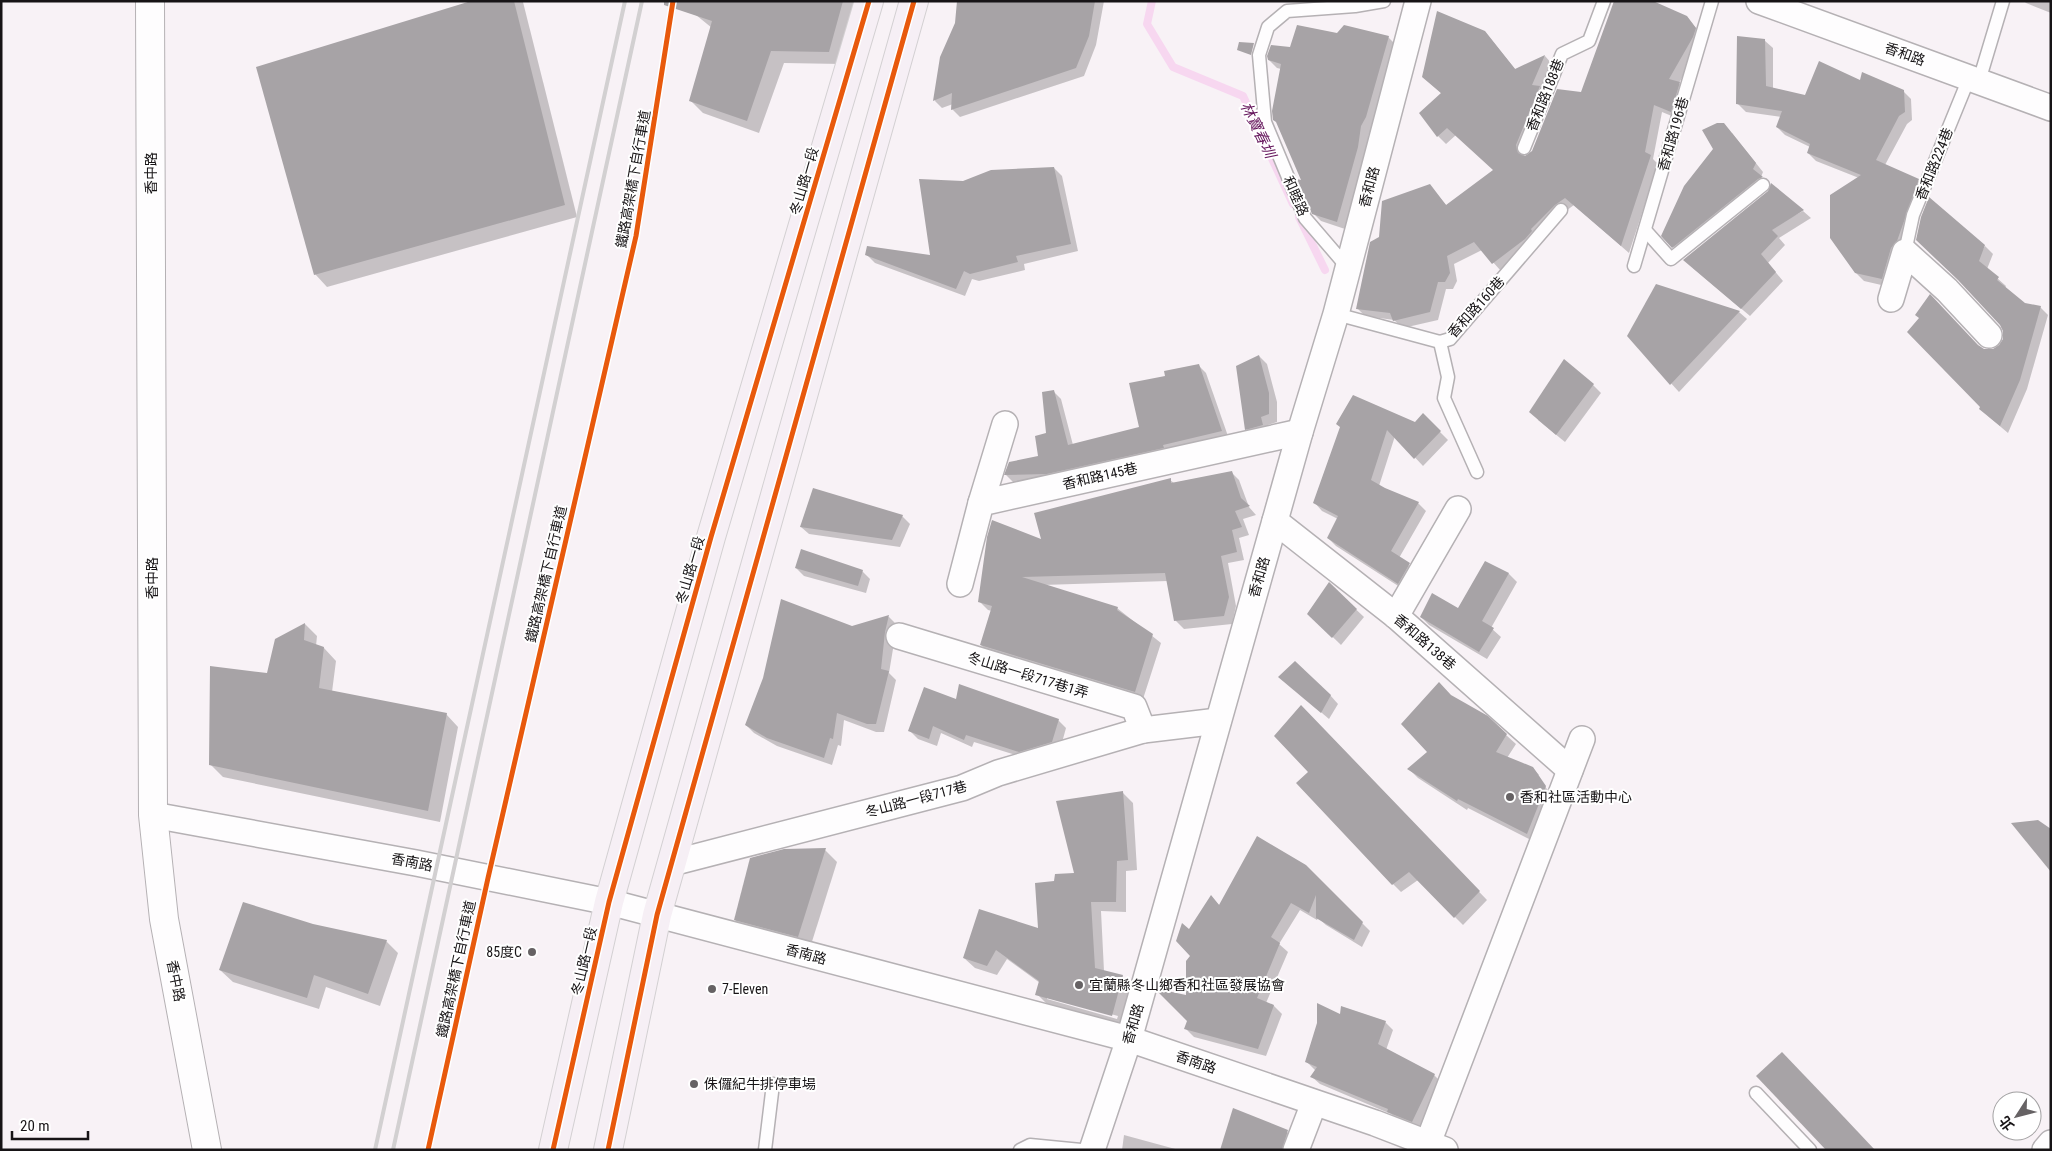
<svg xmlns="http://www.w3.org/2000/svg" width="2052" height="1151" font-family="'Roboto Condensed','Noto Sans TC',sans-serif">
<rect width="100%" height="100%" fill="#f8f2f6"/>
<g fill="#0003" fill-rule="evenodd">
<polygon points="475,1 523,2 577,217 327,287 315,274"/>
<polygon points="699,1 858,1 841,64 784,63 759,133 703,113 691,101 712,28 696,15"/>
<polygon points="959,1 1104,1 1096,45 1084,76 960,117 952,109 953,104 942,108 935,101 942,58 956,23"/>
<polygon points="2024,1 2051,1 2051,13 2026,3"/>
<polygon points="1687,17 1703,37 1700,46 1679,83 1687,92 1679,119 1662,112 1653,159 1658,164 1629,253 1574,205 1563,213 1501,271 1482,250 1454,264 1457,281 1453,289 1446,289 1438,320 1403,328 1394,320 1365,316 1357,308 1381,238 1430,186 1447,206 1495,170 1456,135 1446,144 1438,136 1442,94 1423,77 1485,32 1516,70 1545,56 1552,64 1548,95 1524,154 1525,158 1533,152 1582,93"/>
<polygon points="1337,34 1388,37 1396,45 1374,125 1369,134 1365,156 1345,229 1321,221 1313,213 1303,181 1281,69 1277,68 1269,60 1291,48"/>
<polygon points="1764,40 1773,48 1773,89 1806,97 1861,82 1903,91 1911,99 1912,120 1907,124 1885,165 1918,180 1926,188 1890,287 1864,281 1856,273 1859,178 1816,161 1808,153 1810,147 1785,135 1777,127 1781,117 1746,112 1737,103"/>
<polygon points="1732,133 1763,172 1761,177 1770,185 1766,186 1681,255 1673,247"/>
<polygon points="1054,168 1062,176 1078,251 1024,264 1025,270 979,281 972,279 965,296 875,263 867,255 931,257 963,183"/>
<polygon points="1803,211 1811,218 1779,238 1785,245 1768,263 1783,281 1750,316 1693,268"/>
<polygon points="1985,246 1993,254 1987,269 2006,286 2005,288 2024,304 2040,307 2048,315 2027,389 2008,433 1989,417 1981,406 1979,346 1984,350 1993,350 2000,346 2004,339 2004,331 2001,324 1961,282"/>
<polygon points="1739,312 1747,319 1679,392 1628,336"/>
<polygon points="1259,356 1267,364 1277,402 1277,422 1268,425 1270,433 1254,437 1246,429"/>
<polygon points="1198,365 1206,373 1229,439 1055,481 1014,483 1006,475 1039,457 1048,433 1053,391 1061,399 1073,445 1140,428 1167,377"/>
<polygon points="1593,385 1601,393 1565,442 1538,420"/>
<polygon points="1423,415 1448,440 1423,466 1395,436 1379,486 1418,503 1426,511 1399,558 1417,572 1406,591 1336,546 1328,538 1338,519 1322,511 1314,502 1341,427 1415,423"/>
<polygon points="1231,472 1239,480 1249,507 1256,515 1243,519 1249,535 1239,538 1244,560 1228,563 1236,606 1232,624 1184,629 1176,621 1168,581 1043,585 1117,608 1161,643 1143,699 989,653 981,645 992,611 988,610 980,602 1043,541 1170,480 1174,483"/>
<polygon points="902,516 910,524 900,547 809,534 801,527"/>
<polygon points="1485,563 1509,574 1517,582 1491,628 1501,637 1487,659 1429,625 1421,617 1459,610"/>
<polygon points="796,568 862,571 870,579 866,593 804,576"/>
<polygon points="1329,584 1364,617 1341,645 1308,613"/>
<polygon points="889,617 897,625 889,673 896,680 884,732 876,732 844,720 841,746 838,745 832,765 777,746 754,733 746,725 764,678 852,627"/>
<polygon points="305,624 317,636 316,646 324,648 336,661 332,692 446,714 458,727 440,822 223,777 210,764 268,675"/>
<polygon points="1288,684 1330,695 1338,704 1329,719"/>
<polygon points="1453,698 1506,735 1516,744 1507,758 1533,768 1539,775 1537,775 1549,792 1551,790 1543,778 1555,796 1537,843 1468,808 1467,810 1418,778 1409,769 1429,752"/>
<polygon points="957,701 1058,720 1066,728 1060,750 1028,759 974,742 972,747 941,733 937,746 918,739 910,731"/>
<polygon points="1301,707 1487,900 1463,925 1418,880 1401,892 1393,884 1310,772"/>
<path d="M1123,793l10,10 4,67 -11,1v41l-25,-1 3,60 18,5 10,10 -10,39 -75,-21 -10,-10 3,-11 -33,-24 -10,16 -22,-7 -11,-10 75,-28 17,-47 19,-9zM1047,997l71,19 -1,3 -70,-20z"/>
<polygon points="825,850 837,862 810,948 747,932 735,920"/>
<polygon points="1305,866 1370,931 1362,947 1326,925 1318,918 1317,920 1300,910 1279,944 1288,952 1266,1003 1274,1006 1282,1014 1266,1056 1194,1037 1186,1029 1189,1021 1187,997 1191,956 1190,930 1212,897 1220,906"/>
<polygon points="313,925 386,941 398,953 380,1006 326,987 319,1009 233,982 220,970"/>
<polygon points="1341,1016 1385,1022 1393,1030 1386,1050 1434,1075 1442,1083 1420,1129 1396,1119 1391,1114 1320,1084 1312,1077 1316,1071 1307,1062"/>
<polygon points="1287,1132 1295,1140 1292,1150 1222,1150"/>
<polygon points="1124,1135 1179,1150 1122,1150"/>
</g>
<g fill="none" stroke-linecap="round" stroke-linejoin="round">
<g stroke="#f7d7f0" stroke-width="8">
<polyline points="1152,1 1147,24 1173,67 1243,96 1293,204"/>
<polyline points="1299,217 1325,270"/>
</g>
</g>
<g fill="#a7a3a6">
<polygon points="471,1 514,1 565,205 314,275 256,67"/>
<polygon points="664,1 843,1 829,52 771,51 747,121 689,101 712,21 664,5"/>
<polygon points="957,1 1095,1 1089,36 1076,68 951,110 952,93 933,101 940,57 955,23"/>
<polygon points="1614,1 1653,1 1687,16 1696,28 1693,37 1669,79 1680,82 1671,112 1654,105 1645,152 1651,155 1621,246 1565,198 1555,205 1531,229 1532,231 1525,239 1492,264 1474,242 1447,256 1450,273 1445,282 1438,282 1430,312 1393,321 1390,313 1356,309 1370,242 1379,237 1382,201 1430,184 1446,205 1493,170 1447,128 1437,137 1419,113 1441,93 1422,77 1437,11 1485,31 1515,69 1545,55 1532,85 1540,86 1516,145 1518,153 1525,156 1532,151 1557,89 1581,92"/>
<polygon points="1297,25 1337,33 1344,25 1389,36 1366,117 1361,126 1358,147 1337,222 1312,214 1297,179 1301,180 1276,122 1273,120 1272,111 1281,64 1268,60 1267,56 1271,45 1290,47"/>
<polygon points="1737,36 1765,39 1766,86 1805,95 1819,61 1860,80 1862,72 1904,90 1905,112 1899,116 1876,160 1919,179 1897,241 1891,248 1882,279 1855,273 1830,238 1830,195 1861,175 1807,153 1810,144 1776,127 1782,111 1736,104"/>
<polygon points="1239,42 1254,43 1251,55 1237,50"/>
<polygon points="1717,123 1724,123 1756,163 1753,169 1763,177 1758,179 1672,248 1661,236 1684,186 1713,149 1702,130"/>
<polygon points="1054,167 1071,244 1016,256 1018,262 970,274 964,271 956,289 865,255 867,246 930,255 919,179 963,181 991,170"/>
<polygon points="1771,183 1804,210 1772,230 1778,236 1761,254 1776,272 1741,309 1683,260 1768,191"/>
<polygon points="1929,197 1985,245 1979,261 1999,277 1997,280 2025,303 2041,306 2020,380 2000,426 1979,409 1980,407 1907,332 1919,318 1915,315 1930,294 1978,345 1984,349 1993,349 1999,345 2003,339 2003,331 2000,325 1958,280 1916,240 1921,217"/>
<polygon points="1656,284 1740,311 1670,385 1627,336"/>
<polygon points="1259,355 1269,393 1269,414 1261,417 1263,425 1245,430 1236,366"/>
<polygon points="1564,359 1594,384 1556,435 1529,412"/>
<polygon points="1199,364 1222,431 1163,445 1164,448 1047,474 1004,475 1009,462 1038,456 1035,436 1046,433 1042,392 1054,390 1068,445 1139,427 1129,383 1165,376 1164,371"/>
<polygon points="1353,395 1415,422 1423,413 1441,431 1414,459 1387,430 1371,480 1385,488 1419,502 1391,551 1410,563 1398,584 1327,538 1338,516 1313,503 1340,427 1336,424"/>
<polygon points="1232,471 1241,498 1250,506 1235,511 1242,527 1232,530 1237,552 1221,556 1229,597 1224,616 1174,621 1165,573 1022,577 1118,607 1117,610 1153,634 1135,692 980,645 992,606 978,602 987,537 992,520 1041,539 1034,513 1171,478 1171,483"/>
<polygon points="813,488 903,515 892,540 800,527"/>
<polygon points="801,549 863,570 858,586 795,568"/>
<polygon points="1485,561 1509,573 1482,621 1494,628 1479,652 1420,617 1432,593 1458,608"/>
<polygon points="1329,582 1357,609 1332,638 1307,614"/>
<polygon points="781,599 852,626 889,615 885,632 881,669 889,671 876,724 867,724 837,713 833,739 830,738 824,758 767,738 745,725 763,678"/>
<polygon points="305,623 304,640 324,647 319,688 447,713 428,811 209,765 210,666 267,673 275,639"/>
<polygon points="1295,661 1331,695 1321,713 1278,677"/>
<polygon points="1439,682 1451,695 1488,716 1507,734 1496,752 1533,767 1546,786 1527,834 1458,799 1457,801 1407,769 1427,752 1401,724"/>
<polygon points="959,684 1059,719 1052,742 1019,752 966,735 964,740 933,726 929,739 908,731 924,687 956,699"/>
<polygon points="1301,705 1480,891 1454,918 1409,872 1392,885 1296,783 1308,772 1274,736"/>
<polygon points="1123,791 1128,860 1117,861 1116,902 1091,902 1095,968 1123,975 1112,1016 1035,995 1039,981 996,950 987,966 963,958 979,909 1038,928 1035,883 1054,881 1055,874 1074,873 1056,801"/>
<polygon points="2038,820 2051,829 2051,872 2011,823"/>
<polygon points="1257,836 1306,865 1363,922 1354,940 1316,918 1316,895 1309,913 1291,903 1271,937 1280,943 1257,998 1274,1005 1258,1049 1184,1029 1187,1021 1157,991 1158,989 1186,995 1186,961 1190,956 1176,941 1182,923 1189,929 1211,895 1219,905"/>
<polygon points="826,848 798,937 734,920 750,858 784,849"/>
<polygon points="243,902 313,924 387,940 368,994 314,975 307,998 219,970"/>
<polygon points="1317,1003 1340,1014 1341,1006 1386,1021 1378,1044 1435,1074 1412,1122 1387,1112 1388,1109 1310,1077 1317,1067 1305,1062 1317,1023"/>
<polygon points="1782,1052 1826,1098 1875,1150 1826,1150 1756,1076"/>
<polygon points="1233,1108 1288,1130 1282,1150 1220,1150"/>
</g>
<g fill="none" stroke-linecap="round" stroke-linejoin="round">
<g stroke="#b5b1b4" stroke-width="15">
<g id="service">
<polyline points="1979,81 2003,1"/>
<polyline points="1524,148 1562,54 1589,41 1604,1"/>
<polyline points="1645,230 1671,259 1763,185"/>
<polyline points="1905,252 1913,215 1969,78"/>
<polyline points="1634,266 1712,1"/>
<polyline points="1348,268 1305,218 1265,122 1259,55 1268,27 1287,11 1355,6 1384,1"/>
<polyline points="1336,314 1440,342 1450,339 1561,210"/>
<polyline points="1440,342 1448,377 1444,398 1477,472"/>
<polyline points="1756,1093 1810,1150"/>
<polyline points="765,1150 773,1084"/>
<polyline points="1020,1150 1030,1145 1081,1150"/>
</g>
</g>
<g stroke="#b5b1b4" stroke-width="28">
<g id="minor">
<polyline points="1759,1 2051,108"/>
<polyline points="1891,299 1905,252 1947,290 1989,335"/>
<polyline points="981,503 1005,424"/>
<polyline points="1275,521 1396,616 1570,770"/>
<polyline points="960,584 981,503 1300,432"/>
<polyline points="1396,616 1458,509"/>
<polyline points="899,636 1134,707 1143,730"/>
<polyline points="153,815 416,863 609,902 1129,1039 1375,1123 1445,1150"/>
<polyline points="672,863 962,788 998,773 1143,730 1218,721"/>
<polyline points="1428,1143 1582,739"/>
<polyline points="1092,1150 1129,1039 1300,432 1336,314 1418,1"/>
<polyline points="1296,1150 1314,1103"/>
<polyline points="2045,1150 2051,1143"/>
</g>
</g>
<g stroke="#b5b1b4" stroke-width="30">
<polyline id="tertiary" points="150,1 153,815 164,919 207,1150"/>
</g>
<g stroke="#d3d0d2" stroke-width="30">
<g id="primary">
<polyline points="553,1150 609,902 711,537 869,1"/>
<polyline points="608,1150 657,915 914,1"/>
</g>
</g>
<use href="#service" stroke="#fefdfe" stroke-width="12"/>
<use href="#minor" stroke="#fefdfe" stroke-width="25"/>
<use href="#tertiary" stroke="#fefdfe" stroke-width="28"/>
<use href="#primary" stroke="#f6eff5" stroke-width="28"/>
<g stroke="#d2d0d1" stroke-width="4">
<polyline points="375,1150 625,1"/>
<polyline points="393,1150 642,1"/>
</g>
<g stroke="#fff" stroke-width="8">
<g id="cycleway">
<polyline points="428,1150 488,878 636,236 673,1"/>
<polyline points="553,1150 609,902 711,537 869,1"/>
<polyline points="608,1150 657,915 914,1"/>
</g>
</g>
<use href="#cycleway" stroke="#e8590c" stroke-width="5"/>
</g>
<g fill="#666264" stroke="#fff" stroke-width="2">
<circle cx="1510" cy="797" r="5"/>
<circle cx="532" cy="952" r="5"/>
<circle cx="1079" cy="985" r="5"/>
<circle cx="712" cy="989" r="5"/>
<circle cx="694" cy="1084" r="5"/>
</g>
<g text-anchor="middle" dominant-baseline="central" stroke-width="4" stroke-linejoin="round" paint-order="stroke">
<g font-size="14" fill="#171416" stroke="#fff">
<text transform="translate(1905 54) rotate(20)">香和路</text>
<text transform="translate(1545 95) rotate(-68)">香和路188巷</text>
<text transform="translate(1673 134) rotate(-74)">香和路196巷</text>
<text transform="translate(1934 164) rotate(-68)">香和路224巷</text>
<text transform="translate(151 173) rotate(-90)">香中路</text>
<text transform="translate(633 179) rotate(-80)">鐵路高架橋下自行車道</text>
<text transform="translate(804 181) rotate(-74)">冬山路一段</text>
<text transform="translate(1369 187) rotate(-75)">香和路</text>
<text transform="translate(1296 196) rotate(66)">和睦路</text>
<text transform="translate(1476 307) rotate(-48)">香和路160巷</text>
<text transform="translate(1100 476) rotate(-13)">香和路145巷</text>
<text transform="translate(690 570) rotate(-74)">冬山路一段</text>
<text transform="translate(546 574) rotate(-77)">鐵路高架橋下自行車道</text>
<text transform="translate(1259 577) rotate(-74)">香和路</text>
<text transform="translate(152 578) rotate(-90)">香中路</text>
<text transform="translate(1425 642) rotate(41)">香和路138巷</text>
<text transform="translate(1028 675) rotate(17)">冬山路一段717巷1弄</text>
<text transform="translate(916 799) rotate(-15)">冬山路一段717巷</text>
<text transform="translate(412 862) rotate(11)">香南路</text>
<text transform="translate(806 954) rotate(15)">香南路</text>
<text transform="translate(584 961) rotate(-77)">冬山路一段</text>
<text transform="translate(456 969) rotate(-78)">鐵路高架橋下自行車道</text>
<text transform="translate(176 981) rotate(79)">香中路</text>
<text transform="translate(1133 1024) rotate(-74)">香和路</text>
<text transform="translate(1196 1062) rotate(19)">香南路</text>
</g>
<g font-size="14" fill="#171416" stroke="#fff" text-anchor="start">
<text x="1520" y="797">香和社區活動中心</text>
<text x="522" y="952" text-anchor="end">85度C</text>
<text x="1089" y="985">宜蘭縣冬山鄉香和社區發展協會</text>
<text x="722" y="989">7-Eleven</text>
<text x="704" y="1084">侏儸紀牛排停車場</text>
</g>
<g font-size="15" font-style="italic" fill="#66175d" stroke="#fff">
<text transform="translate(1258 130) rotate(64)">林寶春圳</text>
</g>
</g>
<rect width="2052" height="1151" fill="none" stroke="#171416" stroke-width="5"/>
<g transform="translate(2017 1116) rotate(234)"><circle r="24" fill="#ffffff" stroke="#a2a1a2"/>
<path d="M0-4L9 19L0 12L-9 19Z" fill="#666264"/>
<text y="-8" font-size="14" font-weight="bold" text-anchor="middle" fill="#171416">北</text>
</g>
<path d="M12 1131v8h76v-8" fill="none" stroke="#171416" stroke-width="2.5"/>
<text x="20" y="1131" font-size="15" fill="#171416" stroke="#ffffff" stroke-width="4" paint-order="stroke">20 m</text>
</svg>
